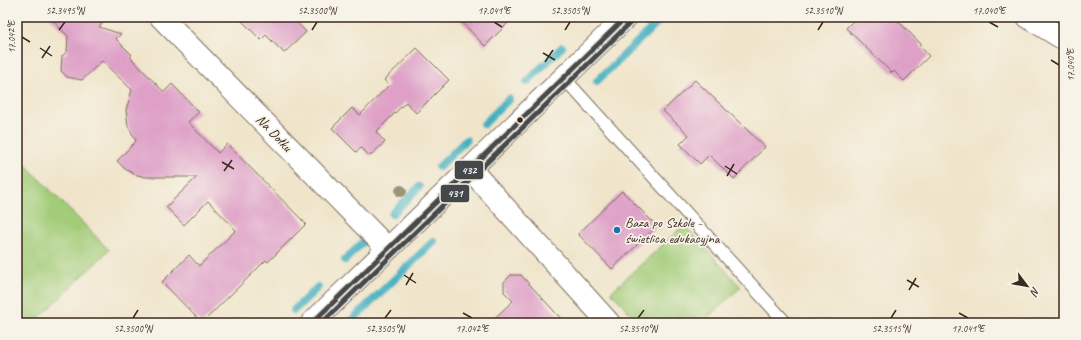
<svg xmlns="http://www.w3.org/2000/svg" width="1081" height="340" font-family="Caveat,sans-serif">
<rect width="100%" height="100%" fill="#f7f3e8"/>
<filter id="ink" filterUnits="userSpaceOnUse"><feTurbulence type="fractalNoise" baseFrequency=".025" numOctaves="2"/><feDisplacementMap in="SourceGraphic" scale="8" xChannelSelector="R" yChannelSelector="G"/><feConvolveMatrix kernelMatrix="1 2 1 2 8 2 1 2 1" color-interpolation-filters="sRGB"/></filter>
<filter id="wash" filterUnits="userSpaceOnUse"><feTurbulence type="fractalNoise" baseFrequency=".012" numOctaves="4" result="noise"/><feDisplacementMap in="SourceGraphic" scale="16" xChannelSelector="R" yChannelSelector="G"/><feGaussianBlur stdDeviation="0.9" result="paint"/><feColorMatrix in="noise" values="0 0 0 0 0 0 0 0 0 0 0 0 0 0 0 0 0 1.4 0 .05"/><feComposite in="paint" operator="in"/></filter>
<g filter="url(#wash)">
<rect width="100%" height="100%" fill="#f0e5cb"/>
<g fill="#a2cc78" stroke="#6e7b4b">
<polygon points="17,156 109,250 39,318 44,323 17,323"/>
<polygon points="684,225 741,287 702,323 639,323 611,292"/>
</g>
<g fill="none" stroke-linecap="round" stroke-linejoin="round">
<g stroke="#43b0c0" stroke-width="8">
<polyline points="597,81 663,17"/>
<polyline points="527,82 562,47"/>
<polyline points="484,124 509,99"/>
<polyline points="439,167 466,140"/>
<polyline points="392,214 419,187"/>
<polyline points="345,260 366,239"/>
<polyline points="294,310 318,287"/>
<polyline points="349,323 434,241"/>
</g>
</g>
<g id="blocks">
<g fill="#dea0c7">
<polygon points="49,17 108,17 99,27 121,34 116,39 132,55 130,57 164,92 172,84 199,112 188,122 218,153 227,144 306,224 268,262 266,260 202,323 162,282 189,255 199,266 236,230 208,201 184,225 166,207 197,177 145,177 134,174 125,169 117,161 136,141 128,126 126,110 132,90 102,61 82,80 67,77 61,71 62,56 67,52 68,36"/>
<polygon points="238,17 292,17 306,32 284,53 266,35 261,40"/>
<polygon points="457,17 514,17 485,46"/>
<polygon points="857,17 894,17 921,44 919,45 929,56 904,81 894,71 892,73 846,28"/>
<polygon points="417,48 449,80 416,113 406,102 376,132 385,142 370,156 361,148 356,152 332,128 352,108 360,115 389,85 384,80"/>
<polygon points="695,80 765,147 734,179 709,155 700,164 680,144 689,135 663,111"/>
<polygon points="622,191 657,226 612,269 578,234"/>
<polygon points="511,275 521,275 565,323 489,323 513,301 504,292 504,282"/>
</g>
</g>
</g>
<g filter="url(#ink)">
<use href="#blocks" fill-opacity="0" stroke="#7a6b5b" stroke-width="1"/>
<g fill="none" stroke-linecap="round" stroke-linejoin="round">
<g stroke="#7a6b5b" stroke-width="14">
<polyline id="lane" points="564,78 786,323"/>
</g>
<g stroke="#7a6b5b" stroke-width="24">
<g id="street">
<polyline points="161,17 388,249"/>
<polyline points="1028,17 1064,39"/>
<polyline points="470,169 609,323"/>
</g>
</g>
<g stroke="#7a6b5b" stroke-width="24">
<polyline id="secondary" points="312,323 626,17"/>
</g>
<use href="#lane" stroke="#fff" stroke-width="12"/>
<use href="#street" stroke="#fff" stroke-width="22"/>
<use href="#secondary" stroke="#fff" stroke-width="22"/>
<g stroke="#f7f3e8" stroke-width="8">
<polyline id="bus-1" points="312,323 626,17"/>
</g>
<g stroke="#f7f3e8" stroke-width="8">
<polyline id="bus-2" points="322,323 631,22"/>
</g>
<use href="#bus-1" stroke="#45484a" stroke-width="5"/>
<use href="#bus-2" stroke="#45484a" stroke-width="5"/>
</g>
<circle fill="#9b9478" cx="401" cy="191" r="6"/>
</g>
<path fill="none" stroke="#3b2a1e" stroke-width="1.5" d="M494,22l8,5M989,22l9,5M59,30l6,-8M312,30l5,-8M565,30l5,-8M818,30l5,-8M22,37l8,5M40,48l12,8M543,53l12,7M42,58l8,-12M1051,60l8,5M545,62l8,-12M222,162l12,7M725,166l12,8M224,171l8,-11M727,176l7,-12M404,275l12,8M907,280l12,7M406,285l7,-12M909,290l7,-12M463,313l9,5M959,313l9,5M133,318l5,-8M385,318l6,-8M638,318l6,-8M891,318l5,-8"/>
<circle fill="#3b2a1e" stroke="#f7f3e8" stroke-width="1.5" cx="520" cy="120" r="3.5"/>
<circle fill="#1f6fb2" stroke="#f7f3e8" stroke-width="1.5" cx="617" cy="230" r="4"/>
<g text-anchor="middle" dominant-baseline="central" stroke-width="3.5" stroke-linejoin="round" paint-order="stroke">
<g font-size="14" fill="#3b2a1e" stroke="#f7f3e8">
<text transform="translate(274 133) rotate(46)">Na Dołku</text>
</g>
<g font-size="14" fill="#3b2a1e" stroke="#f7f3e8" text-anchor="start">
<text x="625" y="222">Baza po Szkole -<tspan x="625" dy="16">świetlica edukacyjna</tspan></text>
</g>
</g>
<g stroke="#f7f3e8" stroke-width="1.5">
<rect x="454" y="160" width="30" height="20" rx="4" fill="#45484a"/>
<rect x="440" y="184" width="30" height="19" rx="4" fill="#45484a"/>
</g>
<g font-size="11" text-anchor="middle" font-weight="bold" fill="#fff">
<text x="469" y="174">432</text>
<text x="455" y="197">431</text>
</g>
<rect width="1081" height="340" fill="none" stroke="#f7f3e8" stroke-width="44"/>
<g transform="translate(1027 286) rotate(122)" stroke="#f7f3e8" stroke-width="3" paint-order="stroke">
<path d="M0-3L7 15L0 10L-7 15Z" fill="#3b2a1e"/>
<text y="-6" font-size="11" font-weight="bold" text-anchor="middle" fill="#3b2a1e">N</text>
</g>
<rect x="22" y="22" width="1037" height="296" fill="none" stroke="#3b2a1e" stroke-width="1.5"/>
<g font-size="10" text-anchor="middle" fill="#3b2a1e">
<text x="65" y="14">52.3495°N</text>
<text x="317" y="14">52.3500°N</text>
<text x="494" y="14">17.041°E</text>
<text x="570" y="14">52.3505°N</text>
<text x="823" y="14">52.3510°N</text>
<text x="989" y="14">17.040°E</text>
<text transform="translate(11 37) rotate(-90)" y="4">17.042°E</text>
<text transform="translate(1070 65) rotate(-90)" y="4">17.040°E</text>
<text x="133" y="332">52.3500°N</text>
<text x="385" y="332">52.3505°N</text>
<text x="472" y="332">17.042°E</text>
<text x="638" y="332">52.3510°N</text>
<text x="891" y="332">52.3515°N</text>
<text x="968" y="332">17.041°E</text>
</g>
</svg>
